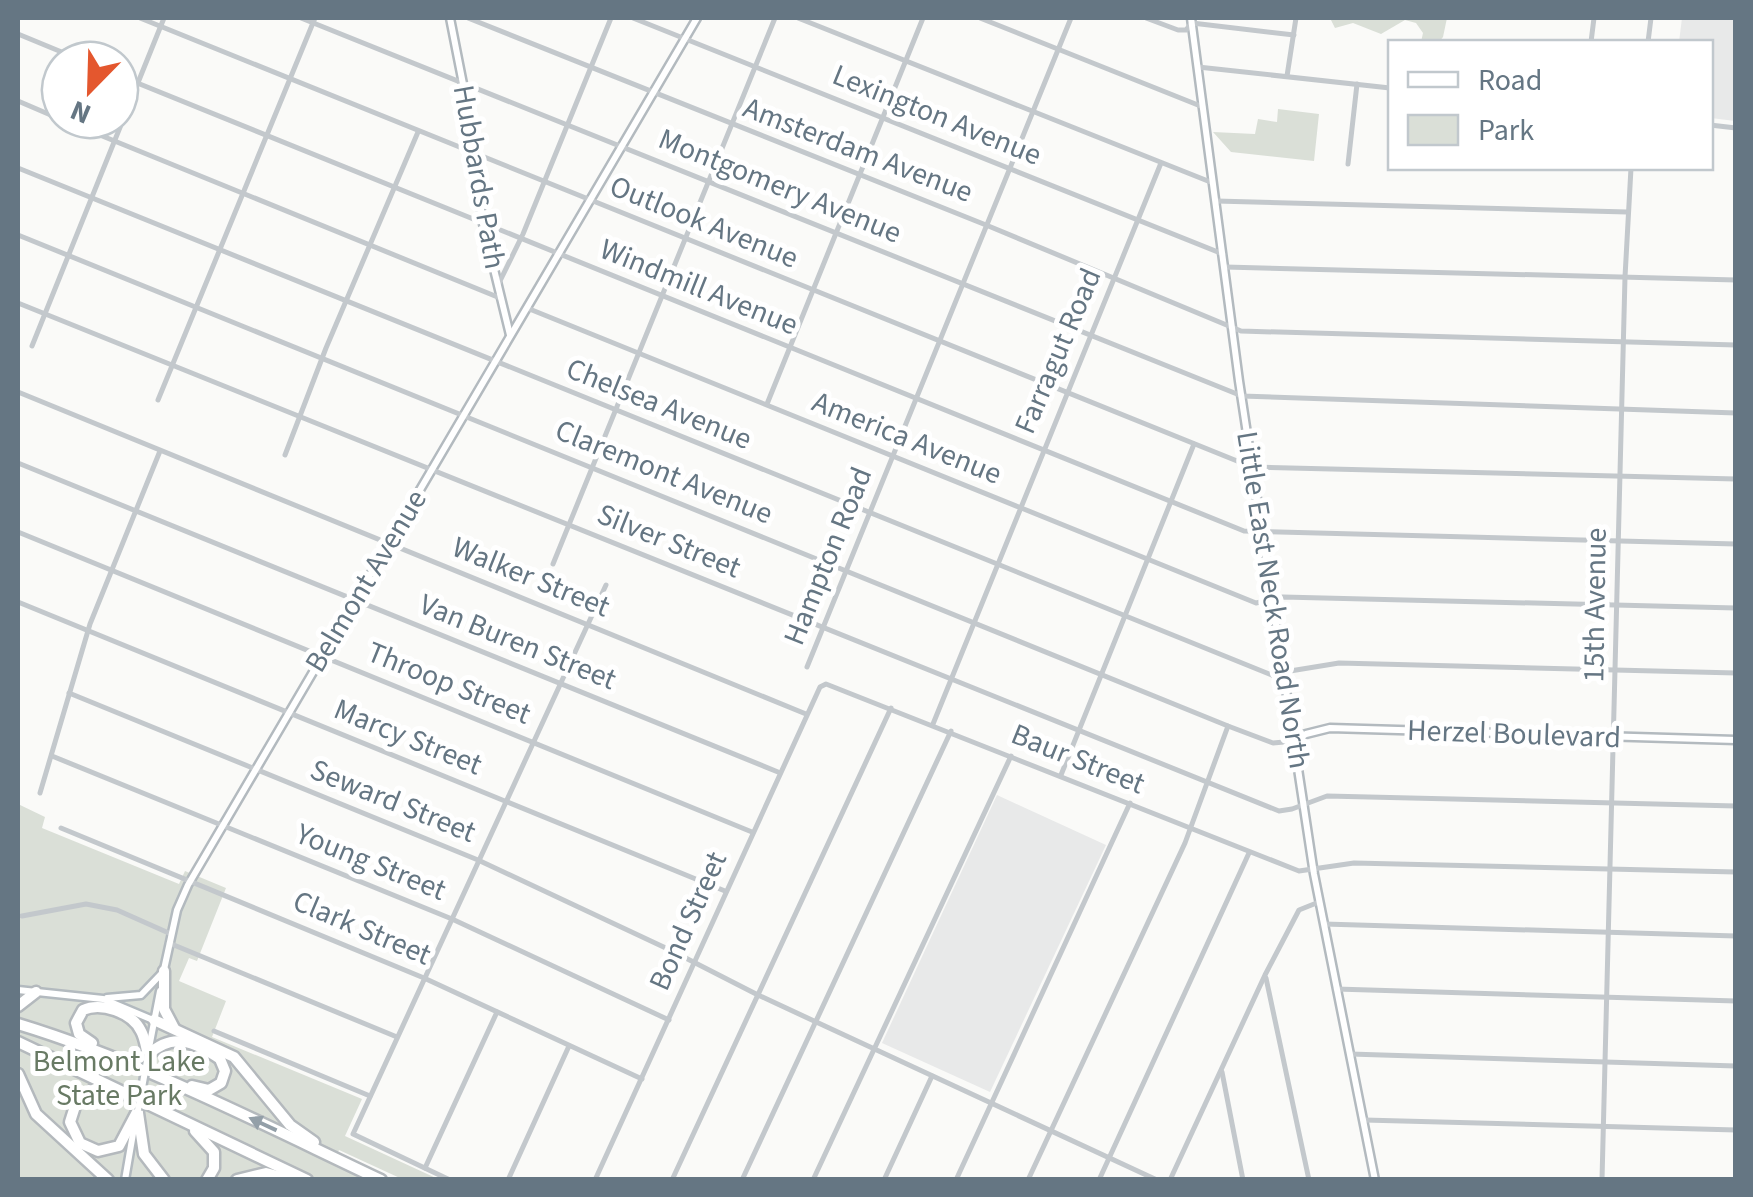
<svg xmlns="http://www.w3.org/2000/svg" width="1753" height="1197" font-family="'Source Sans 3',sans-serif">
<rect width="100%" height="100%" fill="#fafaf8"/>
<g fill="#e8e9e9">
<polygon points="1682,18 1735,18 1735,121 1711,118 1710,42 1679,42"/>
<polygon points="997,795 1106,845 990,1092 882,1043"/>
</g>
<g fill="#dadfd7">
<polygon points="1330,18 1447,18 1443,37 1439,42 1421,42 1423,33 1416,23 1405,20 1381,34 1353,23 1335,28"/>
<polygon points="1278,109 1319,114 1314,161 1231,152 1213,132 1255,134 1258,119 1277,122"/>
<polygon points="18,804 45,817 42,828 179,884 185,871 226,888 197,961 189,958 179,981 226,1001 212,1037 362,1099 345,1136 438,1179 402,1179 339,1150 333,1163 368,1179 18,1179"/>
</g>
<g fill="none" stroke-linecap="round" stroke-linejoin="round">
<g stroke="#b3babf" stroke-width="11">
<g id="secondary">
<polyline points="450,18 464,89 483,224 510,335"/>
<polyline points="1191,18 1239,381 1314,874 1375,1180"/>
<polyline points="1295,741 1306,734 1330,728 1736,740"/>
<polyline points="163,974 177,910 188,885 697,18"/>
<polyline points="18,990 103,999 153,1020"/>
<polyline points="107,998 141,995 163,972"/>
<polyline points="149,1048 160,991"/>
<polyline points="125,1180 135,1122"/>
</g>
</g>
<g stroke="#b4b9bd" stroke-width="15">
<g id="highway">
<polyline points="164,971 164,1009 174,1028"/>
<polyline points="18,1006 36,992"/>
<polyline points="154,1020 234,1057 290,1125 314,1142"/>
<path d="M18,1024c125,38 244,100 363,156"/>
<polyline points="18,1042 307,1180"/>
<path d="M92,1043l-13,-9 -3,-11 7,-13c18,-8 49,2 58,21 4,7 5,17 7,24"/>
<path d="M148,1055c24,-23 46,-14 72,4l5,12 -4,12 -12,7 -17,-4"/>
<polyline points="18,1074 36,1114 108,1180"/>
<polyline points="120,1094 95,1089 77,1100 70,1122 80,1143 98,1151 119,1146 138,1110"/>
<polyline points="138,1113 144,1154 164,1180"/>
<polyline points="195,1131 214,1152 214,1168 207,1180"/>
<polyline points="237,1180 266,1173 292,1180"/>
</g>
</g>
<g stroke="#c3c8cc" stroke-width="5">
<polyline points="140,18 1252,467 1736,479"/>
<polyline points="301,18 1242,396 1736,413"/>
<polyline points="468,18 986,225 1241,331 1736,345"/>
<polyline points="633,18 1223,254"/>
<polyline points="798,18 1213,183"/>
<polyline points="980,18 1203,107"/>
<polyline points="1146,18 1178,30 1186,30 1192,23 1294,35"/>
<polyline points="18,34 81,60"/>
<polyline points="1591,42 1594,18"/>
<polyline points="1648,42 1651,18"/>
<polyline points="1198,67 1390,88"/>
<polyline points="120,76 1244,531 1736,544"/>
<polyline points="1287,76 1296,18"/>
<polyline points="18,101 60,119"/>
<polyline points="63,120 500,298"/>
<polyline points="1710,125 1736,128"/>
<polyline points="1348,164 1357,84"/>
<polyline points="18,168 1284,680"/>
<polyline points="1216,201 1627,212"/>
<polyline points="18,235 1228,726 1273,743 1295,741"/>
<polyline points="1225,267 1736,280"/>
<polyline points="498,285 523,234 611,18"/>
<polyline points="18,303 1279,811 1292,809 1327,796 1736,806"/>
<polyline points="527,308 1256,603 1283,597 1736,608"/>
<polyline points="32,346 164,18"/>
<polyline points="18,392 806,714"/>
<polyline points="158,400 315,18"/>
<polyline points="767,404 923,18"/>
<polyline points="285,455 326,348 418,132"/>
<polyline points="18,463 778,772"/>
<polyline points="18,532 752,832"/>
<polyline points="553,564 775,18"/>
<polyline points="18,602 725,891"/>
<polyline points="807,667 1071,18"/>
<polyline points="1284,672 1339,663 1736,673"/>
<polyline points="69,693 478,860 670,950 758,995 1157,1180"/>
<polyline points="933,724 1161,163"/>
<polyline points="52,756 452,919 669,1020"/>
<polyline points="1061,775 1194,444"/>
<polyline points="40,793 90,624 160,451"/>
<polyline points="61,828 424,978 642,1079"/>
<polyline points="22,916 86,904 117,910 171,934"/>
<polyline points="1324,924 1736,936"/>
<polyline points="169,943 397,1037"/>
<polyline points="1266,978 1309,1180"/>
<polyline points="1336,989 1736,1001"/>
<polyline points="214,1031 370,1096"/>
<polyline points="1350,1054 1736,1066"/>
<polyline points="1222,1072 1243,1180"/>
<polyline points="1364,1120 1736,1130"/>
<polyline points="425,1168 497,1012"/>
<polyline points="450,1180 353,1134 606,585"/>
<polyline points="508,1180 569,1046"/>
<polyline points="595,1180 820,687 826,684 1299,871 1354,863 1736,872"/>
<polyline points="672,1180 891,708"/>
<polyline points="742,1180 951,731"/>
<polyline points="813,1180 1011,756"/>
<polyline points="884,1180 932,1076"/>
<polyline points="956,1180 1130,803"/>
<polyline points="1028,1180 1185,843 1228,726"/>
<polyline points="1099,1180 1249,853"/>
<polyline points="1170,1180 1265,975 1299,910 1319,902"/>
<polyline points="1602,1180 1625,277 1631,168"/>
</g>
<use href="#secondary" stroke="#fff" stroke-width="6"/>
<use href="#highway" stroke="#fff" stroke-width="10"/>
<g stroke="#b3babf" stroke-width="11" stroke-linecap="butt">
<polyline id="secondary-bridge" points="138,1110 148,1055"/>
</g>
<use href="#secondary-bridge" stroke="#fff" stroke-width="6"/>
</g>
<defs><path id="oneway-solid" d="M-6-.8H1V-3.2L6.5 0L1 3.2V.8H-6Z" transform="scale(2.5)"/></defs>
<use fill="#939fa8" href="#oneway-solid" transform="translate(263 1124) rotate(-155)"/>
<g text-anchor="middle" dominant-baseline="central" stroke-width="10" stroke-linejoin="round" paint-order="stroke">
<g font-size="30" fill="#657683" stroke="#fff">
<text transform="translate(937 115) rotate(22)">Lexington Avenue</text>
<text transform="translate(858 150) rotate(21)">Amsterdam Avenue</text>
<text transform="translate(479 177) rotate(80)">Hubbards Path</text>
<text transform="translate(780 186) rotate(22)">Montgomery Avenue</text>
<text transform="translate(704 222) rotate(22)">Outlook Avenue</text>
<text transform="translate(699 287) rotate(22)">Windmill Avenue</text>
<text transform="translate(1058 351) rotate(-67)">Farragut Road</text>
<text transform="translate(659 404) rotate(22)">Chelsea Avenue</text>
<text transform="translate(907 438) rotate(22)">America Avenue</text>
<text transform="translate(664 472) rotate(22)">Claremont Avenue</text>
<text transform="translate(669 541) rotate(22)">Silver Street</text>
<text transform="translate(828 556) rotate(-68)">Hampton Road</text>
<text transform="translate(531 577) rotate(22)">Walker Street</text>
<text transform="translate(366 581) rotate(-59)">Belmont Avenue</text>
<text transform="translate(1273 600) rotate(81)">Little East Neck Road North</text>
<text transform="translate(1595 605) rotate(-89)">15th Avenue</text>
<text transform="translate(518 642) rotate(22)">Van Buren Street</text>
<text transform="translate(449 683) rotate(22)">Throop Street</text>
<text transform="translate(1514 734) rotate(2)">Herzel Boulevard</text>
<text transform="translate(408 737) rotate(22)">Marcy Street</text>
<text transform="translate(1078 759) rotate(22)">Baur Street</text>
<text transform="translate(393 801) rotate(22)">Seward Street</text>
<text transform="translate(371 862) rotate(22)">Young Street</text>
<text transform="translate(688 921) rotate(-66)">Bond Street</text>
<text transform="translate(362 928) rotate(23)">Clark Street</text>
</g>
<g font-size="30" fill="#687a64" stroke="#fff">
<text x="119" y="1061">Belmont Lake<tspan x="119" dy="34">State Park</tspan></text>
</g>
</g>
<rect width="1753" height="1197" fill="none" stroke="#657683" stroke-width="40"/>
<rect x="1388" y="40" width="325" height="130" fill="#ffffff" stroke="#c1c8cd" stroke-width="2.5"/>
<rect x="1408" y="72" width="50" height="15" fill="#ffffff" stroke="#c1c8cd" stroke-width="2.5"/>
<text x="1478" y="90" font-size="30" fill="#657683">Road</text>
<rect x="1408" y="115" width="50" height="30" fill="#dadfd7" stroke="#c1c8cd" stroke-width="2.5"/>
<text x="1478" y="140" font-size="30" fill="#657683">Park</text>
<g transform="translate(90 90) rotate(203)"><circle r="48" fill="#ffffff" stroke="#c1c8cd" stroke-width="2.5"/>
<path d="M0-8L18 38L0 25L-18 38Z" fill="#e4572e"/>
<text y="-15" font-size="28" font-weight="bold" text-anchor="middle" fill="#657683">N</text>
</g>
</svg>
